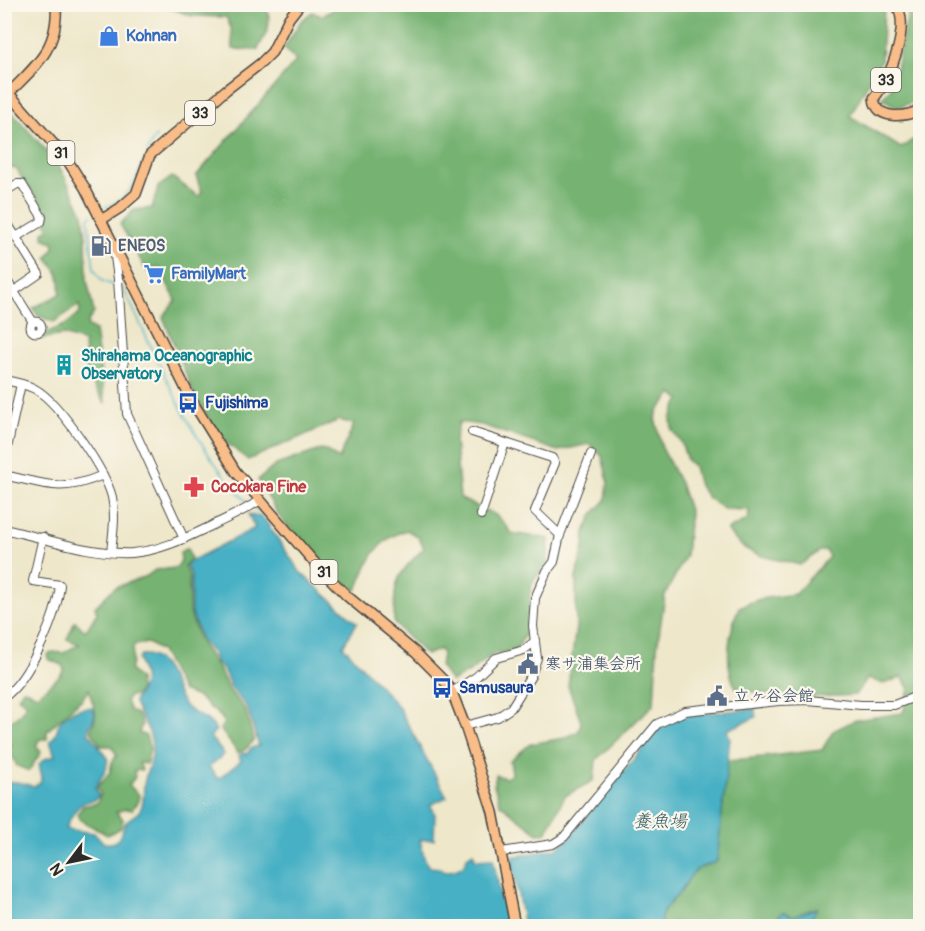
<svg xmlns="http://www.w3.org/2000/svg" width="925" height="931" font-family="Pangolin,'Klee One',sans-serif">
<rect width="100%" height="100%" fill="#fbf7ec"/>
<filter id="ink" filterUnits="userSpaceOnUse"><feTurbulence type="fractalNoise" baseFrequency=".0167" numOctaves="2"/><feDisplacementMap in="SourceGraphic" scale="12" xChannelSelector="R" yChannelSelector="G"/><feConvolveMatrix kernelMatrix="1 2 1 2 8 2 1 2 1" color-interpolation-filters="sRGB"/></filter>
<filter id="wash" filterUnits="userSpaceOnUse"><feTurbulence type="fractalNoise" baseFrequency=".008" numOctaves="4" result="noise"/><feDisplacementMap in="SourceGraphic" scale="24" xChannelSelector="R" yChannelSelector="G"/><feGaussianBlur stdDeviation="1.35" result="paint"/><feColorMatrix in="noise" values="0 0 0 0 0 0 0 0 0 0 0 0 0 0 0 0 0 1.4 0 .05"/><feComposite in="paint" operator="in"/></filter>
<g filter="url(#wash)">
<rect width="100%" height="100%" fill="#eee7ca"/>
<g fill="#76b272" stroke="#506e4e" stroke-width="1.5">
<path d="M343,4h533l8,6 -3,50 -31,56 51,32 19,-13v791h-113l9,-18 -23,8 -10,-4 -13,14h-109c-3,-17 12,-24 21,-36 4,-6 7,-15 13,-19 7,-6 15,-5 22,-10l10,-100 95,-11 11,-19 22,-11 48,-7 6,-24 -7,-12 -19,7 -15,-6 -13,17c-35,3 -85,3 -119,-7 -13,-23 -7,-57 3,-81l21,-8 35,-5 34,-37 -3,-7 -6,1 -20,14c-33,-9 -51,-5 -73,-35l21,-11 1,-9 -25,-1 -16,-11 -9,-12 -5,-19 -7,-7 -6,-18 -9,-12 -1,-12 9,-19 -8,-5 -15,18 -1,10 6,26 18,35 10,30 -4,42 -21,40 -8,53 -3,56 -58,56 -2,20 -29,16 -19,37h-8l-38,-29 -6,-19 2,-10 10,3 6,-4 -2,-13 20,-17 35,-6 14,-7 2,-9 -13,-36 8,-59v-50l8,-30 1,-15 8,-18 13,-14 2,-19 -6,-25 -13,-12 -31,7 -76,-26 -23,-3 -4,19 5,57c25,15 34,8 51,35l38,6 -2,26 -14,16 -3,12 -1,35 -13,22 -22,4 -25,18 -18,10 -11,-16 2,-12 -2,-5 -14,6 -32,-32c1,-43 -1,-44 30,-75l-6,-11 -11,-7c-31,9 -39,31 -50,60h-9l-67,-71 -23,-39 18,-15 47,-16 16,10 15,-35 -15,-4 -91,40 -28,-23 -26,-43 -31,-77 13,-17 -18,-33 -11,4 -27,-47 14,-14 18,-2 6,-21 14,-10 26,19 4,-3 -6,-17 100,-115 -12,-13 17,-27 11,-9 10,4z"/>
<path d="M162,5h104c7,19 1,28 -9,45l-24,-1 -2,-21 -5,-11 -34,-1z"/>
<polygon points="910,5 920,5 920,100 898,107 882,99 892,87"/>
<path d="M4,103l54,61 25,49 3,25 1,42 7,33 -6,8 -1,5 8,5 10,72 -19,-28 -2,-33 -21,-7 -23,4 -2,-3 27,-11 15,-12 -1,-8 -25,17 -16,-6 -5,-8 27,-14c1,-18 -1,-22 -13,-36l7,-10 -1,-6 -10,-4v-6l6,-3 -16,-38 -7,-5 -9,-17 -12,-3z"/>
<path d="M187,548l4,11 -7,7 5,10v34l10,30 21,31 9,19 16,19 9,31 -8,9 -8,4 -18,-24 4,-6 -3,-6 -22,-19 -17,-7 -21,-40 -13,-8 -14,2c-3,9 0,16 -4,25l9,9 1,11 -5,6h-6l-3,5 4,10 7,3 5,9 -3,10 7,3 4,13 -4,15 -7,-1 3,7 -8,1 1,6 -6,8 10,10 -1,6 -6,9 -7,-1 -9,3 7,7 -2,9 -14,7c-9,-7 -19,-9 -28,-16l-1,-6 5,-7 14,-3 4,-9 -4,-7 13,-15 2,-10 5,-7 -6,-9h-10l-10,-15c9,-23 2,-20 -2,-42l-7,10 -35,32v8h-7l-4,7 5,6 -12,19 -12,-5 -8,-17 3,-5 -7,-1v-22c12,-1 15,-6 21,-17l-8,-7 5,-8 14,6 22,-18 5,-7 -2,-5 -14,-6 -1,-4 5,-3 12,1 15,-9 -12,-5 8,-18 10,10c6,-6 7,-12 12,-18l-2,-6 19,-19 33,-12 8,-6 21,-2 5,-7 -1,-9z"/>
</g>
<g fill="#46b0c4" stroke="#386e78" stroke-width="1.5">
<path d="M248,514l16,5 36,53 57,51 -14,23 55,60 49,91 -17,8 5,8 -1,26 -14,1 5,21 4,6 11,1 4,4c12,-2 21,-3 23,-15l6,-4 3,7 17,-1 14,67h-502v-143l12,-1 17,4 6,-3 2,-6 -3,-13 8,-6 8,-2 -5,-15c8,-7 5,-8 9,-17 5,-11 22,-18 34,-16l2,7 -7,17 20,26 -2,12 -11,17 4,9c-5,6 -11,4 -17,8 -7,5 -14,17 -16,25l28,4 10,10c15,2 17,-7 21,-19 3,-7 13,-8 16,-16 4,-8 2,-15 3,-23 3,-20 13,-27 6,-50 -2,-10 -16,-28 -16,-33 1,-4 5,-8 7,-12 6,-9 0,-21 -3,-31l3,-4c28,-2 31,37 45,52 11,10 22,9 30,23l-6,7 14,17 -15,13 9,12 23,-18 -2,-5 4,-3 4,1 4,-6 8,-2 -12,-39 -15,-18 -9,-20 -7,-6 -3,-9 -12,-14 -10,-29v-36l-5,-9 7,-6 62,-32z"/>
<path d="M755,709l1,8 -29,13 3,8 -13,123c-7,5 -15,4 -22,10 -6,5 -9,13 -14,20 -8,11 -24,19 -19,35h-138l-13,-69 45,-8 10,-8 95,-115 24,-11z"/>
<polygon points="817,908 807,926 770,926 783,912 793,916"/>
</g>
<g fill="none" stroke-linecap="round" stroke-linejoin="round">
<g stroke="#46b0c4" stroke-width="1.5">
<polyline points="147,151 156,136"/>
<path d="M105,207c25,-8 29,-24 38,-46"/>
<polyline points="92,215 88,218 94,269 102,281 116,286"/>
<path d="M123,288c37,74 66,155 125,215"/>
<polyline points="254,509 264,519"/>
</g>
</g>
</g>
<g filter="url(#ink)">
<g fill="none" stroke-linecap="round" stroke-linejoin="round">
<g stroke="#484743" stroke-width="10">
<g id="minor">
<polyline points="4,192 17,184 22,184 42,217 41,222 16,237"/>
<polyline points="4,218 39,274 4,298"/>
<polyline points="114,249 118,279 127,414 184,539"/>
<polyline points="4,276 33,322"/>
<circle cx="36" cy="327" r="5.5"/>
<path d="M4,380c11,2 22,4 31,9 24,13 70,81 77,108 4,18 1,37 -1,55"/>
<polyline points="472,432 552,458 555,463 535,511 560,535"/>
<polyline points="4,462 21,384"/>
<path d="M4,475c41,9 58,18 99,0"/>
<polyline points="481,515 505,443"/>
<path d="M4,529c41,9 87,26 128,24 28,-2 54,-15 79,-27 16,-8 34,-15 49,-26"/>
<polyline points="452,692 476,677 496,658 524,650 535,641"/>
<path d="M4,697c25,-17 53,-81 56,-112l-27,-4 10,-44"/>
<polyline points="465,726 498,717 511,708 531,676 537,658 533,626 535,598 547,571 554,562 560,535 591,454"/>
<polyline points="502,852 553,844 564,837 657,724 685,711 779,701 808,700 861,705 894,705 920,695"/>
</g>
</g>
<g stroke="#484743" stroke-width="12">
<g id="major">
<path d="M896,4c15,22 -6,76 -22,94 2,23 31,19 46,12"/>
<polyline points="4,88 66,158 85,188 192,401 236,472 314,562 347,596 416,653 445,682 452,692 465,726 493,812 515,926"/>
<path d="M9,93c28,-28 50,-46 47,-89"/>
<polyline points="101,220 120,208 136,194 150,155 226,90 261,63 272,52 289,18 300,4"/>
</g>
</g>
<use href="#minor" stroke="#fff" stroke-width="8"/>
<use href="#major" stroke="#f8bd88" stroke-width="9"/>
</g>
</g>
<defs>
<g id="shop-bare" transform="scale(1.62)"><path d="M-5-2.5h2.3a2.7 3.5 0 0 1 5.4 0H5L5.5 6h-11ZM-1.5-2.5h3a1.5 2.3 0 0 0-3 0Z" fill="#3f7fe0" stroke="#fbf7ec" stroke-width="2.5" paint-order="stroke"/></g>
<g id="fuel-bare" transform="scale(1.62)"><path d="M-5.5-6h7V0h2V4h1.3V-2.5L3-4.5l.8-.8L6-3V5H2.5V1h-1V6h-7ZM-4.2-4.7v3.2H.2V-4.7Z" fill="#5c6f8a" stroke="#fbf7ec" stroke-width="2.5" paint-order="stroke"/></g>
<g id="supermarket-bare" transform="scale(1.62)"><path d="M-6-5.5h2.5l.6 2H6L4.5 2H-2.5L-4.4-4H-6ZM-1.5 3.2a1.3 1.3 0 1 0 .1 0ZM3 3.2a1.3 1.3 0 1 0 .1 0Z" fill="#3f7fe0" stroke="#fbf7ec" stroke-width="2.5" paint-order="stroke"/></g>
<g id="building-bare" transform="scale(1.62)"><path d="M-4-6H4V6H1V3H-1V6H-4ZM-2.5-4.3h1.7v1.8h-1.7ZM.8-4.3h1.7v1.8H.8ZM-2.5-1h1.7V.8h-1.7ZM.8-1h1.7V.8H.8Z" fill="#0f9aa8" stroke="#fbf7ec" stroke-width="2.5" paint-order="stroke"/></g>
<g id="bus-bare" transform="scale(1.62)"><path d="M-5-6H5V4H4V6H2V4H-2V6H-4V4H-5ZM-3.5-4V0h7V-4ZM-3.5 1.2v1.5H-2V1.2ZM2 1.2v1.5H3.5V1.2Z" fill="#1a4fb4" stroke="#fbf7ec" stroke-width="2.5" paint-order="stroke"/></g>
<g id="pharmacy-bare" transform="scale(1.62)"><path d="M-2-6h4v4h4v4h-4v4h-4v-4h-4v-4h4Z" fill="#e0444e" stroke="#fbf7ec" stroke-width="2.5" paint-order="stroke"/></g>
<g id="civic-bare" transform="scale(1.62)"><path d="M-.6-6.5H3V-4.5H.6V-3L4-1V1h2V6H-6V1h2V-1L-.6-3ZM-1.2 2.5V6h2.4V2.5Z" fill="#5c6f8a" stroke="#fbf7ec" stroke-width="2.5" paint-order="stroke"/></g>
</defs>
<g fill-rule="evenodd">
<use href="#shop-bare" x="109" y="36"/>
<use href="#fuel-bare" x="101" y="246"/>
<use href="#supermarket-bare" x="154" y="274"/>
<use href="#building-bare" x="64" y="365"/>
<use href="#bus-bare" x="188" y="403"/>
<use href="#pharmacy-bare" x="194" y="487"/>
<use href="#civic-bare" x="528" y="664"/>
<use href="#bus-bare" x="442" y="688"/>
<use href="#civic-bare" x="717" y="696"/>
</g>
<g text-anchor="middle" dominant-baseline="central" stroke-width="4.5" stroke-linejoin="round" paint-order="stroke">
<g fill="#fbf7ec" stroke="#696865" stroke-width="1.5">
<rect x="871" y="68" width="30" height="24" rx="4.5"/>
<rect x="185" y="101" width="30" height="24" rx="4.5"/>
<rect x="47.5" y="141" width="27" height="24" rx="4.5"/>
<rect x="310.5" y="560" width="27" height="24" rx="4.5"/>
</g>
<g font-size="15" font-weight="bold" fill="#2b2b2b">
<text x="886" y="80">33</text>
<text x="200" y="113">33</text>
<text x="61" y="153">31</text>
<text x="324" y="572">31</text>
</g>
<g font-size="16" font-weight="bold" fill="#366cbe" stroke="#fbf7ec" text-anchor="start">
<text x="126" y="36">Kohnan</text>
<text x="171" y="274">FamilyMart</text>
</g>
<g font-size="16" font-weight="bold" fill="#4e5e75" stroke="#fbf7ec" text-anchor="start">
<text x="118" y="246">ENEOS</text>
<text x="545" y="664">寒サ浦集会所</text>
<text x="734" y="696">立ヶ谷会館</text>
</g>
<g font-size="16" font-weight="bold" fill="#0d838f" stroke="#fbf7ec" text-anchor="start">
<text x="81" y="356">Shirahama Oceanographic<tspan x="81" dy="18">Observatory</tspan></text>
</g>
<g font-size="16" font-weight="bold" fill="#164399" stroke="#fbf7ec" text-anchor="start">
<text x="205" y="403">Fujishima</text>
<text x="459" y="688">Samusaura</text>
</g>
<g font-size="16" font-weight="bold" fill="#be3a42" stroke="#fbf7ec" text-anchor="start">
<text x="211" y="487">Cocokara Fine</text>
</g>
<g font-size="18" font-style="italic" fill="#345a61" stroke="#fbf7ec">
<text x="660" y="821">養魚場</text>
</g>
</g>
<rect width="925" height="931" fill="none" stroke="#fbf7ec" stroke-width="24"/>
<g transform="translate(69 862) rotate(238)" stroke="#fbf7ec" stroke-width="4.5" paint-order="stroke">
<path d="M0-4.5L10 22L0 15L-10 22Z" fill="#2b2b2b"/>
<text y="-9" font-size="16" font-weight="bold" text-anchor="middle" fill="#2b2b2b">N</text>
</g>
</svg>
